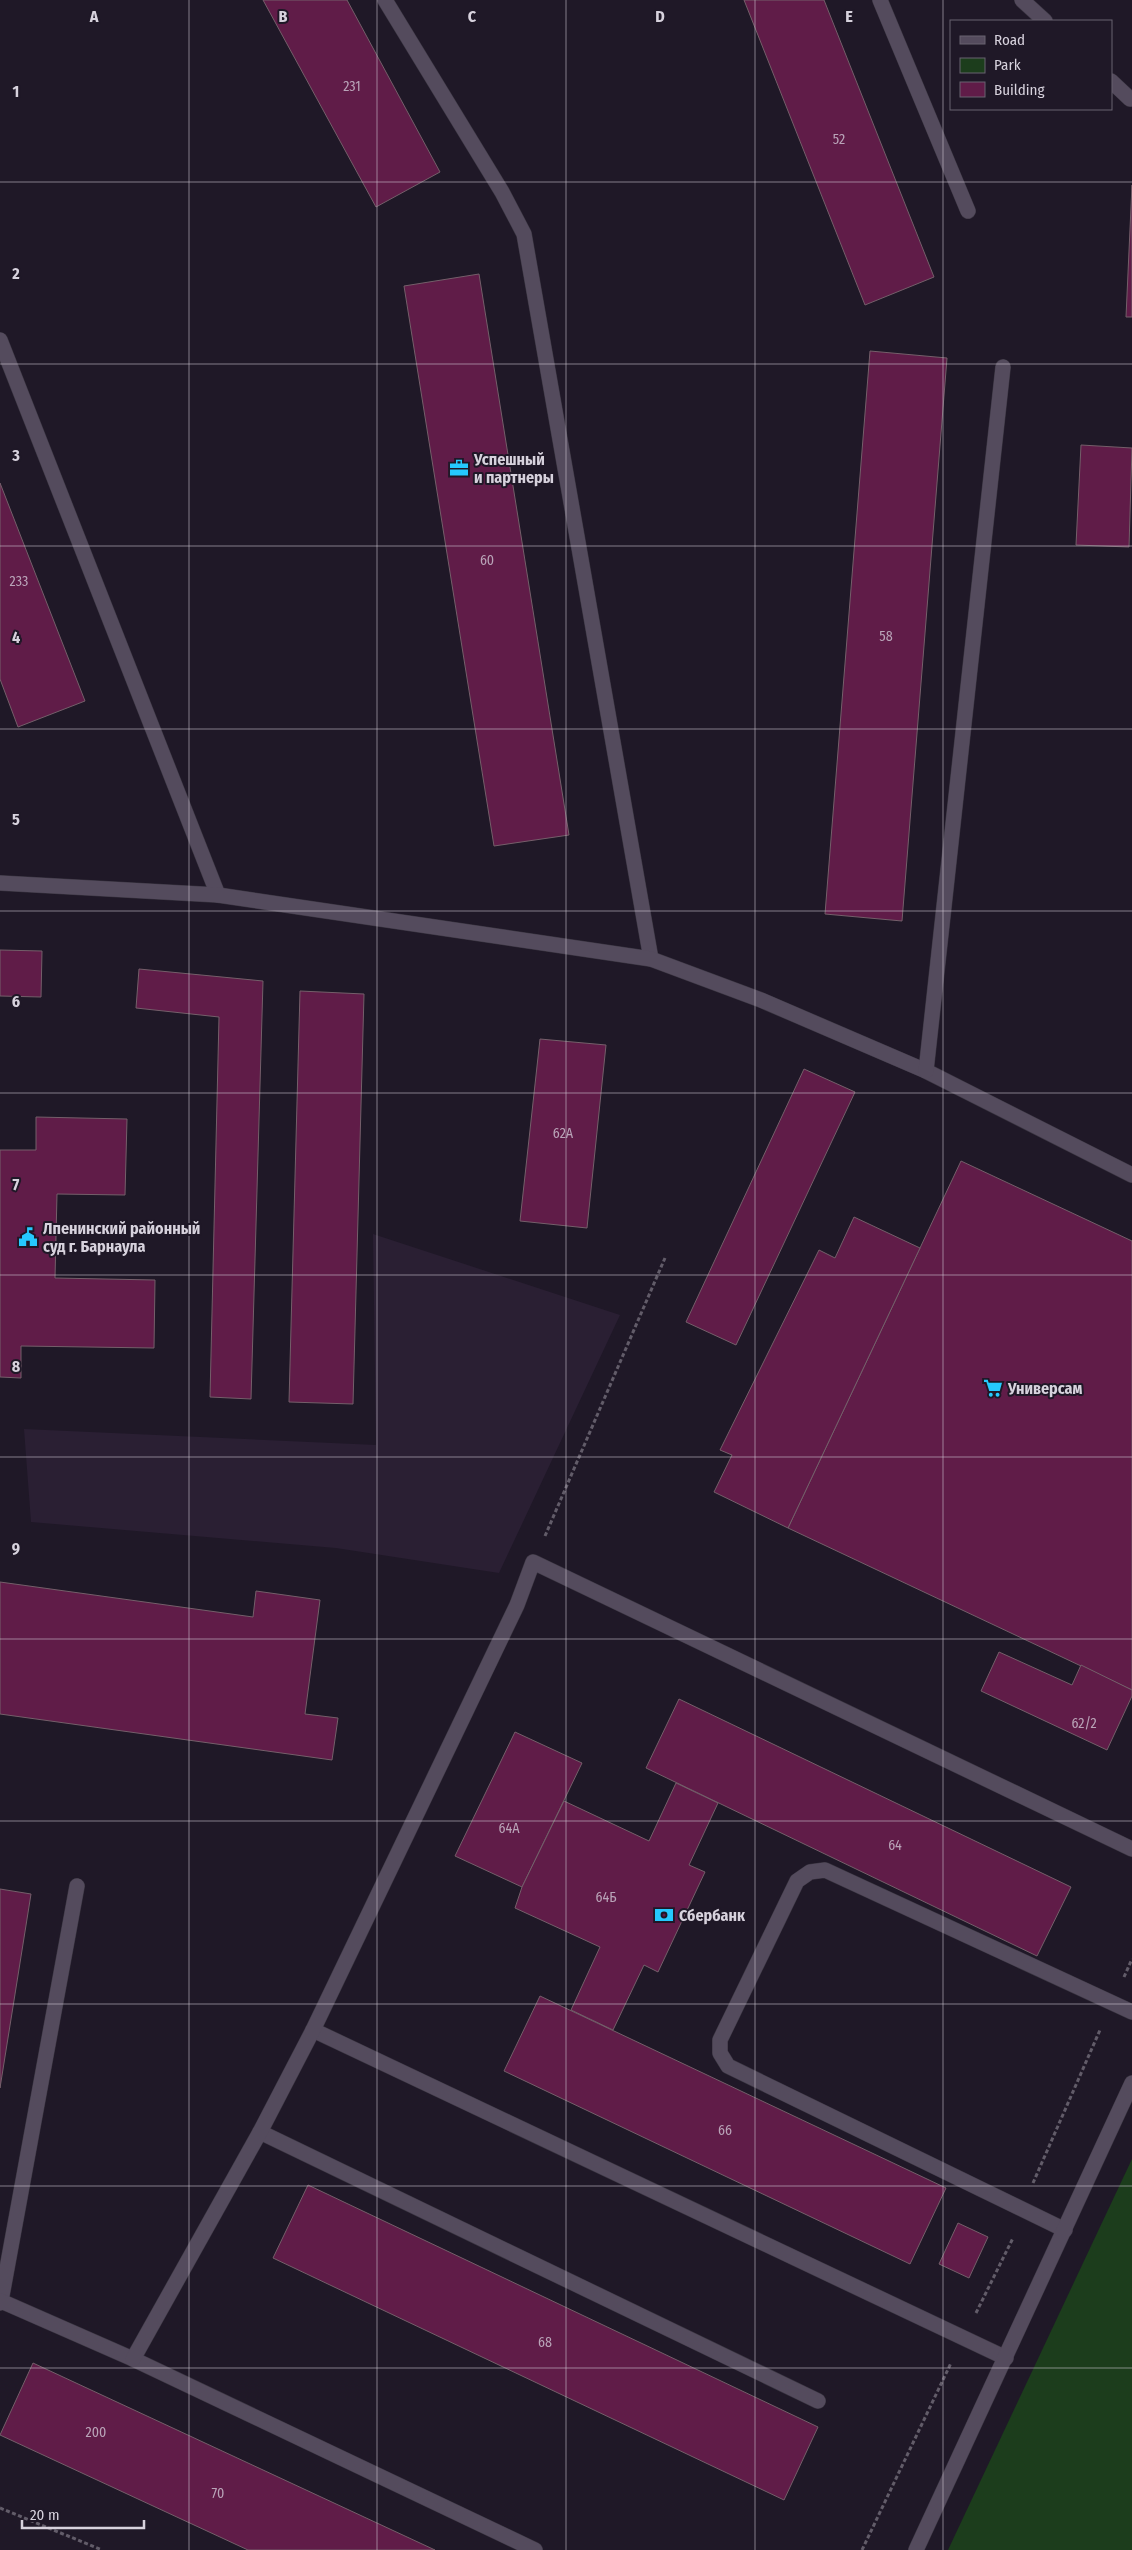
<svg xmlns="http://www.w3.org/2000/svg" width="1132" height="2550" font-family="'Fira Sans Condensed',sans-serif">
<rect width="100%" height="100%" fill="#1f1827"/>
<polygon fill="#2a1f33" points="373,1234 620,1315 499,1573 336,1548 31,1522 24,1429 376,1445"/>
<polygon fill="#1c3d1c" points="1132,2159 1132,2550 948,2550"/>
<g fill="#601c48" stroke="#745f6a">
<polygon points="263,0 347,0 440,172 376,207"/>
<polygon points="744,0 824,0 934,277 865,305"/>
<polygon points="1132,185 1132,317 1126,317"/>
<polygon points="479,274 569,835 494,846 404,286"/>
<polygon points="870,351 947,358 902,921 825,914"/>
<polygon points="1081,445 1132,448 1129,547 1076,545"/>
<polygon points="0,483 85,701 18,727 0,679"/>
<polygon points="0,950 42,951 41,997 0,996"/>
<polygon points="139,969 263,981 251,1399 210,1397 219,1017 136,1008"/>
<polygon points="300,991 364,994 353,1404 289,1402"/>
<polygon points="540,1039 606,1045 587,1228 520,1221"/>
<polygon points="804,1069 855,1092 736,1345 686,1322"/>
<polygon points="36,1117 127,1119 125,1195 57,1194 55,1278 155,1280 154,1348 21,1346 21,1378 0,1377 0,1150 36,1150"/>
<polygon points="961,1161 1132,1241 1132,1690 788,1528"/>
<polygon points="854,1217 920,1248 788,1528 714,1492 732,1455 720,1450 819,1250 835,1258"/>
<polygon points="0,1582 253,1617 256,1591 320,1600 305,1714 338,1718 332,1760 0,1714"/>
<polygon points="999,1652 1072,1685 1081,1665 1132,1690 1132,1696 1107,1750 981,1691"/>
<polygon points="679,1699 1071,1887 1037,1956 646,1768"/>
<polygon points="515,1732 582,1763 522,1887 455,1856"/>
<polygon points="676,1783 718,1803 689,1865 705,1872 658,1972 644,1965 613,2030 571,2010 600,1947 515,1908 522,1887 564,1801 649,1841"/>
<polygon points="0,1889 31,1894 0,2088"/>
<polygon points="540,1996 946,2188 910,2264 504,2071"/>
<polygon points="308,2185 818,2427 784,2500 273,2258"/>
<polygon points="958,2223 988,2237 969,2278 939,2264"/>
<polygon points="33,2363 435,2550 248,2550 0,2435"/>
</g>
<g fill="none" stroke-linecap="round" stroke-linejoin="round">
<g stroke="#3a3541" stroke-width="16">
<g id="lane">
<polyline points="385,0 502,192 524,234 651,959"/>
<polyline points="880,0 968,211"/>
<polyline points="1022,0 1045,21"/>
<polyline points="1111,81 1130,99"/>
<polyline points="0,340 218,895"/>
<polyline points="0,883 218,895 651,959 761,1000 926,1071 1132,1175"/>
<polyline points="926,1071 1003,367"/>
<polyline points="313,2030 1006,2358"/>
<polyline points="260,2132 818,2401"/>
<polyline points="1065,2230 728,2066 720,2053 720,2040 797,1881 810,1872 825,1870 1132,2012"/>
<polyline points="1,2301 77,1886"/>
<polyline points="0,2303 1,2301 133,2359 535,2550"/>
<polyline points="133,2359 260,2132 313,2030 517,1605 533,1562 1132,1849"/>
</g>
</g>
<g stroke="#3a3541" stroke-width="16">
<polyline id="secondary" points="916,2550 1132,2083"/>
</g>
<g stroke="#625c69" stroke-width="3" stroke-dasharray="4 2.5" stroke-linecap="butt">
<polyline points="545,1536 665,1258"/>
<polyline points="1124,1977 1132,1959"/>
<polyline points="1033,2183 1100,2030"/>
<polyline points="976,2313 1013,2238"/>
<polyline points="0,2508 102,2550"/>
<polyline points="862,2550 951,2363"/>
</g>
<use href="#lane" stroke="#544b5d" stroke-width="15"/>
<use href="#secondary" stroke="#544b5d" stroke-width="15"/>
</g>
<path fill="none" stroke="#d7d2dd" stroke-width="1" stroke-opacity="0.55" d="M189,0v2550M377,0v2550M566,0v2550M755,0v2550M943,0v2550M0,182h1132M0,364h1132M0,546h1132M0,729h1132M0,911h1132M0,1093h1132M0,1275h1132M0,1457h1132M0,1639h1132M0,1821h1132M0,2004h1132M0,2186h1132M0,2368h1132"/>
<defs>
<g id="office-bare" transform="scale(1.5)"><path d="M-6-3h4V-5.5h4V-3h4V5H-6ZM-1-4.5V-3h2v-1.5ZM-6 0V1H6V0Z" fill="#25c9fe" stroke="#1f1827" stroke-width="2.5" paint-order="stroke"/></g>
<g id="civic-bare" transform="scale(1.5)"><path d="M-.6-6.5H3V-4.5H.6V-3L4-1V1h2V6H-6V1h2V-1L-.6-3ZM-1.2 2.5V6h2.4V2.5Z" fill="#25c9fe" stroke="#1f1827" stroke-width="2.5" paint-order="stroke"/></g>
<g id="supermarket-bare" transform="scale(1.5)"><path d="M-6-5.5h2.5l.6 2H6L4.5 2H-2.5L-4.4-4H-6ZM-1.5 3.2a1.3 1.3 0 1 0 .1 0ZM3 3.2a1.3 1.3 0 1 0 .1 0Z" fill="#25c9fe" stroke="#1f1827" stroke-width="2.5" paint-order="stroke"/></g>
<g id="bank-bare" transform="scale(1.5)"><path d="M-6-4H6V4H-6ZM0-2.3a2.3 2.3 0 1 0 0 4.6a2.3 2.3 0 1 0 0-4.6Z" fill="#25c9fe" stroke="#1f1827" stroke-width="2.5" paint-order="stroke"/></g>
</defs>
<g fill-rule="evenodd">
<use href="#office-bare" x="459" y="468"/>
<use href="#civic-bare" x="28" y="1237"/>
<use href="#supermarket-bare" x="993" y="1388"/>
<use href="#bank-bare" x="664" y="1915"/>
</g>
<g text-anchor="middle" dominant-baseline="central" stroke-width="4" stroke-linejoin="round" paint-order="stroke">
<g font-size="14" fill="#b9a4b8">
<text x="352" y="86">231</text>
<text x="839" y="139">52</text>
<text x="487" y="560">60</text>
<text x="19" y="581">233</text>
<text x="886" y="636">58</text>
<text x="563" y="1133">62А</text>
<text x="1084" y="1723">62/2</text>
<text x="509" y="1828">64А</text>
<text x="895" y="1845">64</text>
<text x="606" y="1897">64Б</text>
<text x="725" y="2130">66</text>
<text x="545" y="2342">68</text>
<text x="96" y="2432">200</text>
<text x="218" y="2493">70</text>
</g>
<g font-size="16" font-weight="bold" fill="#d7d2dd" stroke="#1f1827" text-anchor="start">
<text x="474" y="459">Успешный<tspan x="474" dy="18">и партнеры</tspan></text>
<text x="43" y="1228">Лпенинский районный<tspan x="43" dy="18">суд г. Барнаула</tspan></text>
<text x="1008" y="1388">Универсам</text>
<text x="679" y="1915">Сбербанк</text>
</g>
</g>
<g font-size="16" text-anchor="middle" font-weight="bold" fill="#d7d2dd" stroke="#1f1827" stroke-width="4" stroke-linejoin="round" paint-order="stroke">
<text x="94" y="22">A</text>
<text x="283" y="22">B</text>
<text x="472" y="22">C</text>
<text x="660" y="22">D</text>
<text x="849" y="22">E</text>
<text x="16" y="97">1</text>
<text x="16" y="279">2</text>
<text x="16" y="461">3</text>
<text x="16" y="643">4</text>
<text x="16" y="825">5</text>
<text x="16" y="1007">6</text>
<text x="16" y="1190">7</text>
<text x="16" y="1372">8</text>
<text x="16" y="1554">9</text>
</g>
<rect x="950" y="20" width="162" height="90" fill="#1f1827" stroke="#696270"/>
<rect x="960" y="36" width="25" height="8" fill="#544b5d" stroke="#696270"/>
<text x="994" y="45" font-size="15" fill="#d7d2dd">Road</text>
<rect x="960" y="58" width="25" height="15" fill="#1c3d1c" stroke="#696270"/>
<text x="994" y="70" font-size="15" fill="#d7d2dd">Park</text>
<rect x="960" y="82" width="25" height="15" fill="#601c48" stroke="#696270"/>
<text x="994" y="95" font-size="15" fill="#d7d2dd">Building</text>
<path d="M22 2520v8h122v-8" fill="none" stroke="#d7d2dd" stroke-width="2.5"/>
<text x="30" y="2520" font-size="15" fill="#d7d2dd" stroke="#1f1827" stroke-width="4" paint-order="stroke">20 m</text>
</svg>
